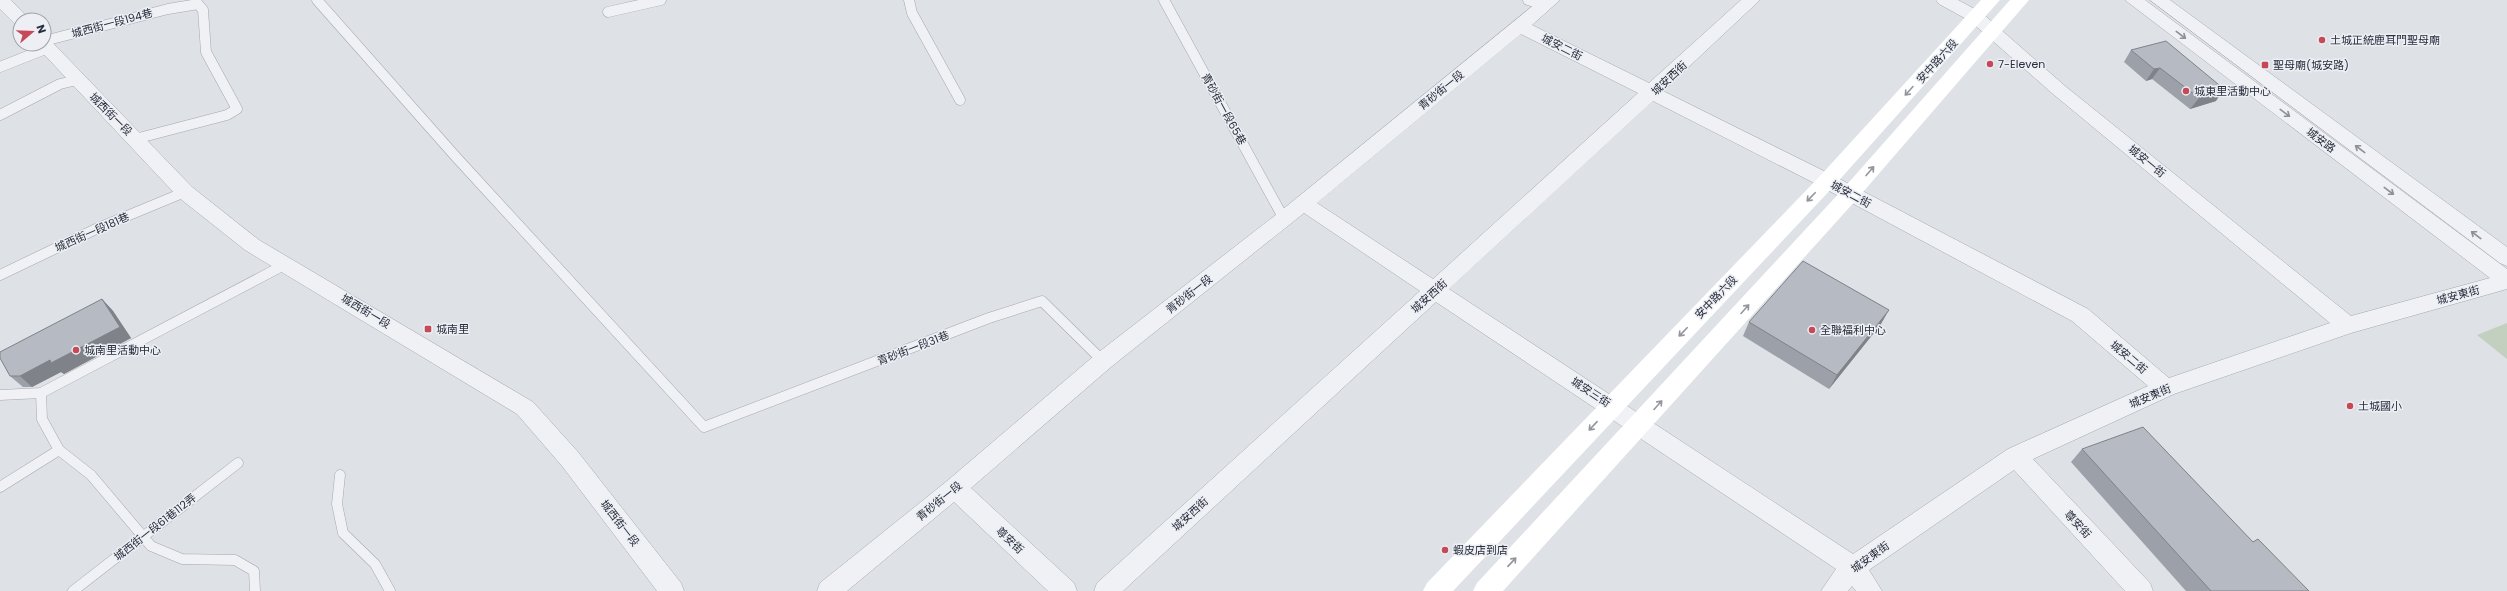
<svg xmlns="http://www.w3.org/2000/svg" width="2507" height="591" font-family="Poppins,'Noto Sans TC',sans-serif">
<rect width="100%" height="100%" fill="#dee1e6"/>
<polygon fill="#c3d0bf" points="2507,323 2507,359 2477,335"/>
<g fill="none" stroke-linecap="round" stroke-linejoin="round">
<g stroke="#a4a8b0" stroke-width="11">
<g id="lane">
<polyline points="317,0 456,157 704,427 989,318 1042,301 1103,361"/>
<polyline points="909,0 912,13 960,100"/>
<polyline points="1164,0 1284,219"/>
<polyline points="1528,0 1545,5"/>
<polyline points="608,12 661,0"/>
<polyline points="44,41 168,9 198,4 203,10 206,52 237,109 227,115 135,139"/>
<polyline points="0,67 48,48"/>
<polyline points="0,115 60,84 77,80"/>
<polyline points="0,275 98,228 185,192"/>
<polyline points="41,393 42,419 59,450 91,475 151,546 182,559 235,560 254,571 255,591"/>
<polyline points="0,395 41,393 286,264"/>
<polyline points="340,475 337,504 343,533 375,564 390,591"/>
<polyline points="0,487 59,450"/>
<polyline points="73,591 238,463"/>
</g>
</g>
<g stroke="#a4a8b0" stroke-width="1">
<g id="street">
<polygon points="0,0 11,0 30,20 20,20 20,25 15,24 0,9"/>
<path d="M1540,0h20l-28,25 117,58 92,-83h19l-97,91 171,85 254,133 81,69 161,-55 -277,-229 -83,-73 -31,-17 -3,-4h22l24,13 83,73 286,230 139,-38 -365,-278h20l362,269v20l-156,44 -177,61 -141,65 117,124 3,8h-28l-111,-121 -145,100 13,21h-26l-4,-5 -4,5h-27l15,-22 -400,-267 -313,289h-29l3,-8 323,-292 -116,-78 -193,154 -140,121 103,95 3,8h-29l-94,-89 -107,89h-30l3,-8 127,-102 148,-126 182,-141zM1521,34l117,59 -205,186 -116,-76zM1653,101l167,85 252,135 76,65 -140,63 -155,105 -404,-265z"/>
<polygon points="2150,0 2170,0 2507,247 2507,266 2500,263"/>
<polygon points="44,38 50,40 192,187 259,240 533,402 578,452 681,583 684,591 657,591 562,466 517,414 245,250 178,197 38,48 35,44 44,44"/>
</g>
</g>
<use href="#lane" stroke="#f0f1f5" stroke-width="10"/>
<use href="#street" fill="#f0f1f5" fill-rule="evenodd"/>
<g fill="#fff" fill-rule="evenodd">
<polygon points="1981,0 2000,0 1834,186 1453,591 1423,591 1427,583 1820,176"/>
<polygon points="2010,0 2029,0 1857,199 1503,591 1473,591 1477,583 1843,189"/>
</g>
</g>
<g fill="#9ca0a8">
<polygon points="2131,50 2216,101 2190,109 2152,79 2146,81 2124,62"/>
<polygon points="102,299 113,311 131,338 64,374 61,372 32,387 23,387 10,376"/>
<polygon points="1749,322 1881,324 1829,389 1743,336"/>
<polygon points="2082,449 2253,542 2309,591 2186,591 2071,462"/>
</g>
<g fill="#7f8288">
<polygon points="2160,68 2152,79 2146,81 2154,69"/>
<polygon points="2224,89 2216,101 2190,109 2199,98"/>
<polygon points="102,299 113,311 131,338 64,374 61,372 32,387 20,376"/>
<polygon points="1889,310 1881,324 1829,389 1837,375"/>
</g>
<g fill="#b5bac3" stroke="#7f8288">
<polygon points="2166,41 2224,89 2199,98 2160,68 2154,69 2131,50"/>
<polygon points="1803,261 1889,310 1837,375 1749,322"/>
<polygon points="102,299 120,327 51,363 50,360 20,376 10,376 0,358 0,352"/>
<polygon points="2143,427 2253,542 2258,539 2309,591 2211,591 2082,449"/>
</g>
<defs><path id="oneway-shaft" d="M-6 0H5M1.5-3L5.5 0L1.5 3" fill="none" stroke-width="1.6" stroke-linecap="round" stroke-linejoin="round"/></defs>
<g stroke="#8c9098">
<use href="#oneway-shaft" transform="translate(2181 35) rotate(37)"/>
<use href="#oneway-shaft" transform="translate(2285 113) rotate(37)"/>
<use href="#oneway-shaft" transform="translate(2360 149) rotate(-143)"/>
<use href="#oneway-shaft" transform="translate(2389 191) rotate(37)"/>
<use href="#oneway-shaft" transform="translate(2476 235) rotate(-143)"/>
</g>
<g stroke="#94969e">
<use href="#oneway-shaft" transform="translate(1909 91) rotate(132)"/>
<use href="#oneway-shaft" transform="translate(1870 171) rotate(-49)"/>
<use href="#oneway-shaft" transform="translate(1811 197) rotate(134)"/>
<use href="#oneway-shaft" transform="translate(1745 309) rotate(-48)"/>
<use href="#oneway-shaft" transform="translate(1683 332) rotate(134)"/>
<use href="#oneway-shaft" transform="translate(1658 405) rotate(-48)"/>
<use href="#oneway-shaft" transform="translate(1593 426) rotate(133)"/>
<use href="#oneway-shaft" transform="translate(1512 562) rotate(-47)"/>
</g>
<g fill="#c54956" stroke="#edeff4" stroke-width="1.5">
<circle cx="2322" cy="40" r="4"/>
<circle cx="1990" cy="64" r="4"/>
<rect x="2261" y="61" width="8" height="8" rx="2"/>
<circle cx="2186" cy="91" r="4"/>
<rect x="424" y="325" width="8" height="8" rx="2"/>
<circle cx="1812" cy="330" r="4"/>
<circle cx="76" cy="350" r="4"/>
<circle cx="2350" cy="406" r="4"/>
<circle cx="1445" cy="550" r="4"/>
</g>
<g text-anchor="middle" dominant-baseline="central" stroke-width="3" stroke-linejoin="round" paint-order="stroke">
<g font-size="11" fill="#282e3c" stroke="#edeff4">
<text transform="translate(112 23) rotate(-15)">城西街一段194巷</text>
<text transform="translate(1562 47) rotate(27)">城安二街</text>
<text transform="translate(1937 61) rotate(-48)">安中路六段</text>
<text transform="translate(1669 78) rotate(-43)">城安西街</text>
<text transform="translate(1441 90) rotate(-39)">青砂街一段</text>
<text transform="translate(1224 109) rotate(61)">青砂街一段65巷</text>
<text transform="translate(111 114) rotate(45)">城西街一段</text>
<text transform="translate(2321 140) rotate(37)">城安路</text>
<text transform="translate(2147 161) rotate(39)">城安一街</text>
<text transform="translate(1851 194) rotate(28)">城安二街</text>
<text transform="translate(92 232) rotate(-24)">城西街一段181巷</text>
<text transform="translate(1189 294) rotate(-38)">青砂街一段</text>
<text transform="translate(2458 295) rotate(-15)">城安東街</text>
<text transform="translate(1429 296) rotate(-42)">城安西街</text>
<text transform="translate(1716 297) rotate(-46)">安中路六段</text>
<text transform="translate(366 311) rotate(31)">城西街一段</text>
<text transform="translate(913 348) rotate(-21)">青砂街一段31巷</text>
<text transform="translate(2129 357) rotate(40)">城安二街</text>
<text transform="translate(1591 392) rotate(33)">城安三街</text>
<text transform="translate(2150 396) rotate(-23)">城安東街</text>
<text transform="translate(939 501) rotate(-39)">青砂街一段</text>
<text transform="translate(1190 514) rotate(-42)">城安西街</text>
<text transform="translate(620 523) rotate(52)">城西街一段</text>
<text transform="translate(2078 524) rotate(47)">尊安街</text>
<text transform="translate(155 527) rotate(-38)">城西街一段61巷112弄</text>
<text transform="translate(1010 540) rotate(43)">尊安街</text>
<text transform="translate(1870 557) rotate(-36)">城安東街</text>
</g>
<g font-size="11" fill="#282e3c" stroke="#edeff4" text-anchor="start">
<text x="2330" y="40">土城正統鹿耳門聖母廟</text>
<text x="1998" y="64">7-Eleven</text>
<text x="2273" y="65">聖母廟(城安路)</text>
<text x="2194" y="91">城東里活動中心</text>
<text x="436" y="329">城南里</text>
<text x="1820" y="330">全聯福利中心</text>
<text x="84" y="350">城南里活動中心</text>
<text x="2358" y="406">土城國小</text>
<text x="1453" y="550">蝦皮店到店</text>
</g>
</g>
<g transform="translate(32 32) rotate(71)"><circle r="19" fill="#edeff4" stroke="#9ea2aa"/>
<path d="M0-3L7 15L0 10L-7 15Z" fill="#c54956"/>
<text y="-6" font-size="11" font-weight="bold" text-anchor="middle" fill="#282e3c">N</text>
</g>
</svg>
